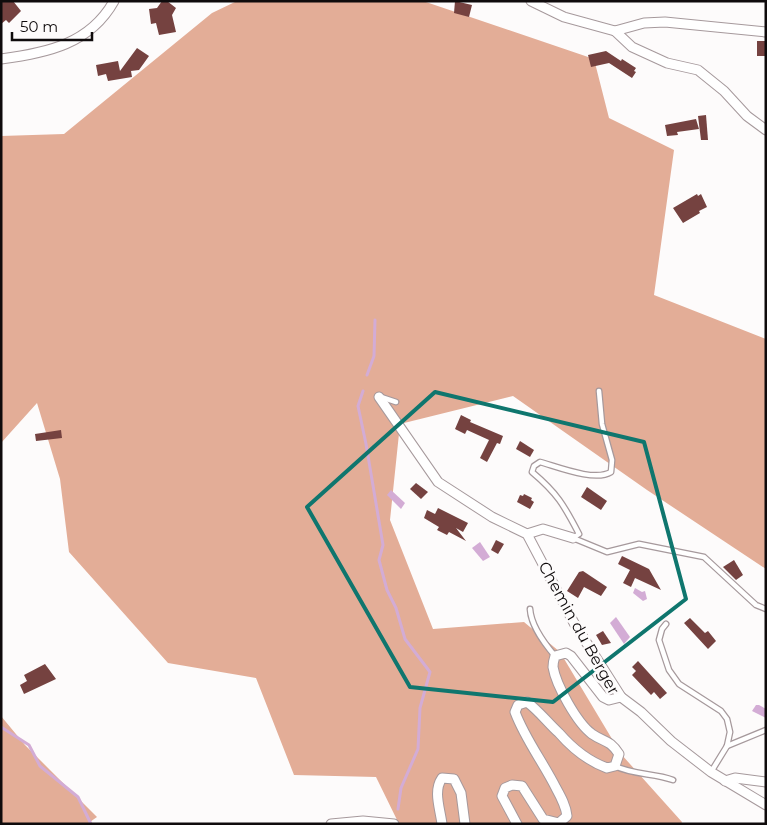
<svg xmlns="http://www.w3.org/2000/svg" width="767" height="825" font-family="Montserrat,sans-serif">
<rect width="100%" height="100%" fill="#fdfbfb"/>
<g fill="#e3ad97">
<polygon points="237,1 423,1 594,59 609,118 674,150 654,295 766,339 766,569 647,490 513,396 400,424 390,520 433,629 524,622 560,652 621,754 682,822 681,824 399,824 376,777 294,775 256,678 168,663 69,552 60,479 37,403 1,443 1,136 64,134 212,13"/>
<polygon points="1,716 25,745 97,817 87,824 1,824"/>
</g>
<g fill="#d3acd5">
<polygon points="391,490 405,503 401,509 387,495"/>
<polygon points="480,542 490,557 483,561 472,548"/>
<polygon points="635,588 642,592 645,591 647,599 643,601 633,593"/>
<polygon points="616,617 630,637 624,644 610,623"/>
<polygon points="756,705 759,705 766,709 766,718 752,711"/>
</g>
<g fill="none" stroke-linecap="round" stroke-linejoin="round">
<g stroke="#d3acd5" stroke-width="3">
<polyline points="367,375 374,356 375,320"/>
<polyline points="363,391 358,406 366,444 383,545 379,560 387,590 396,608 405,639 430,672 420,708 418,749 401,788 398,809"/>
<polyline points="1,727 29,745 40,766 78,797 91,824"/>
</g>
</g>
<g fill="#754240">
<polygon points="1,1 13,1 21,11 9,23 6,20 1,24"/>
<polygon points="162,1 167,1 176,8 172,15 176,32 159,35 156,23 151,24 149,9 157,8"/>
<polygon points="455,1 472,5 469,17 454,13"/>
<rect x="757" y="41" width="9" height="15"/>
<polygon points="137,48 149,56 139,70 131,71 132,77 108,81 106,74 98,76 96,65 118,61 120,71"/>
<polygon points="606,51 621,61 622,59 636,68 634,71 636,72 632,78 609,63 591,67 588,55"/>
<polygon points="706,115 708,140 701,140 698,116"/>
<polygon points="696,119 699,129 677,132 678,135 667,136 665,125"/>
<polygon points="697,194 698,196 701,194 707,207 699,211 700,213 683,223 673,208"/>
<polygon points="461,415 471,420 470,422 503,436 500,444 497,443 487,462 480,458 489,440 467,430 465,434 455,429"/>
<polygon points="61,430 62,438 36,441 35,434"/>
<polygon points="520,441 534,450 530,457 516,449"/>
<polygon points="416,483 428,492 421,499 410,489"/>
<polygon points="587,487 607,501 601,510 581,497"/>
<polygon points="524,494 532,498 531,500 534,502 530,509 517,502 520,495 523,496"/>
<polygon points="438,508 468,523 463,532 456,528 466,541 449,532 447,535 437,530 439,527 424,518 427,510 435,514"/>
<polygon points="496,540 504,544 498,554 491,550"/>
<polygon points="622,556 649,569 661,590 635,578 631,587 623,583 630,570 618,564"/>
<polygon points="734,560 743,575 736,580 723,567"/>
<polygon points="583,571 607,587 601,596 584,587 578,598 567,591 579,572"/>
<polygon points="690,618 705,633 708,631 716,641 708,649 684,623"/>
<polygon points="603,631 611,643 602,645 596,635"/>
<polygon points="638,661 667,693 660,699 654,692 651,695 632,675 636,671 632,667"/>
<polygon points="45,664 56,679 24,694 20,685 27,681 24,675"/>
</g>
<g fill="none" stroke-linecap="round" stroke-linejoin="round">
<g stroke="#a6999c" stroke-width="7">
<g id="service">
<polyline points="381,397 396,402"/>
<path d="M573,538l6,-4c-15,-29 -22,-41 -47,-62l2,-6 6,-4c18,5 55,20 71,10l1,-12 -10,-36 -3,-33"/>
<polyline points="573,538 607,552 639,544 704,557 756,605 766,609"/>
<path d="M530,609c1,17 14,34 25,47"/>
<polyline points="666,624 662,629 659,640 669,670 679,684 721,711 727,719 730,732 727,746 711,772"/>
<polyline points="727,746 766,730"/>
<path d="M615,766c18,9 40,7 58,14"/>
</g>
</g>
<g stroke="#a6999c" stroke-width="11">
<g id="minor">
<polyline points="531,1 564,17 615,31 644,23 665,22 766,32"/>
<polyline points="615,31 632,47 667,63 698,70 724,91 747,116 766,130"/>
<path d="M1,59c46,-6 89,-15 113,-58"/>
<path d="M379,397l59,85 54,35 35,17 47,89 47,74 -12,3 -6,-3 -32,-41 -5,-3 -11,3c-1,3 -2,7 -2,11 3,18 24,56 39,67 13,9 17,5 27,20l-4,12 -8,2c-19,-7 -35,-20 -48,-35 -11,-10 -20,-22 -32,-31l-9,3 -3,7c10,27 28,50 41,76 5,9 10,18 11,28l-8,7 -16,-4 -21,-33 -10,-1 -7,3 -3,8 15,28"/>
<polyline points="527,534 543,529 573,538"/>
<polyline points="621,697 641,712 671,741 711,772 766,805"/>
<polyline points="725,781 735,778 766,782"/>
<polyline points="331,824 363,821 394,824"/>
<path d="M442,824c-2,-16 -9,-33 0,-46l12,1 7,14 4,31"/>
</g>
</g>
<use href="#service" stroke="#fff" stroke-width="4.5"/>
<use href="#minor" stroke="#fff" stroke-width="9"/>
</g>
<path fill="none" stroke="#0f766e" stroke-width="4" stroke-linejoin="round" d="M435,392l209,50 42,157 -133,103 -143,-15 -103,-180z"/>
<g text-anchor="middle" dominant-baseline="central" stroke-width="5" stroke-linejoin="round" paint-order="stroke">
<g font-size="16" fill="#0f0b0c" stroke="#fdfbfb">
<text transform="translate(579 628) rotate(61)">Chemin du Berger</text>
</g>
</g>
<rect width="767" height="825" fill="none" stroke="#0f0b0c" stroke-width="5"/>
<path d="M12 32v8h80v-8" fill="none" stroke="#0f0b0c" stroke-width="2.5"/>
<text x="20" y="32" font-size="15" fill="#0f0b0c" stroke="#fdfbfb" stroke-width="4" paint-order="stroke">50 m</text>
</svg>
